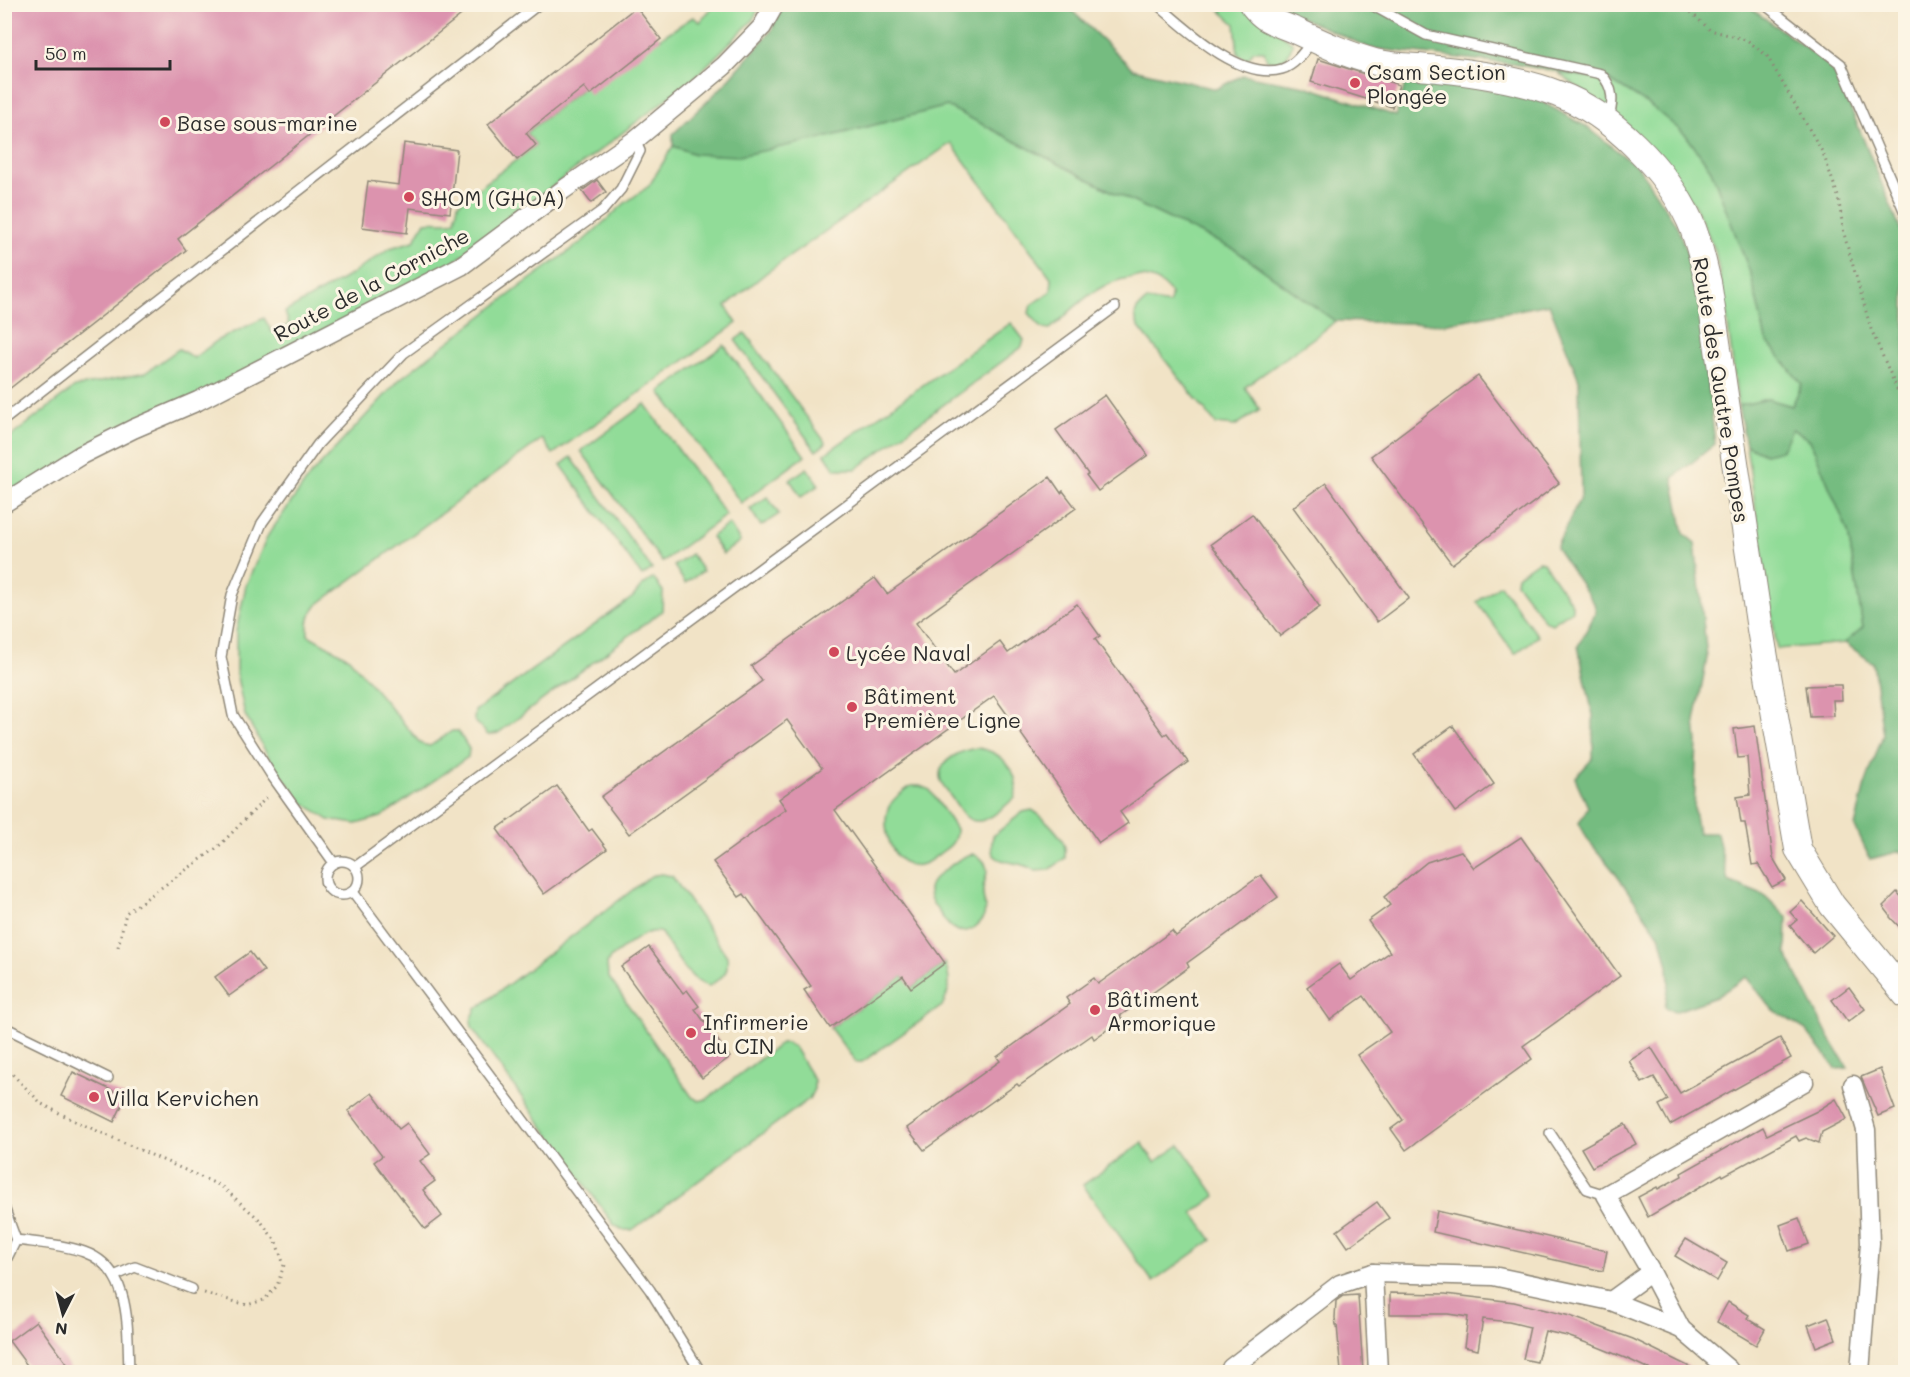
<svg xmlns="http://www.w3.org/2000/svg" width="1910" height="1377" font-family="Mali,sans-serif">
<rect width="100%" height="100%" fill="#fcf5e5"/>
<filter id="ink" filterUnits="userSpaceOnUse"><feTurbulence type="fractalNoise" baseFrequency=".0167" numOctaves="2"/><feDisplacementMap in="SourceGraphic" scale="12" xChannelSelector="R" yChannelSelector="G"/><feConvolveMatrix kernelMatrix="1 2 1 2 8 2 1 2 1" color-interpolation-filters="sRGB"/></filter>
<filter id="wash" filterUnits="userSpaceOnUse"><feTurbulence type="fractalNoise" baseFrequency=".008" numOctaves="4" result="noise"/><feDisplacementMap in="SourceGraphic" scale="24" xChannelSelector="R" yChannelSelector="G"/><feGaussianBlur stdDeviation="1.35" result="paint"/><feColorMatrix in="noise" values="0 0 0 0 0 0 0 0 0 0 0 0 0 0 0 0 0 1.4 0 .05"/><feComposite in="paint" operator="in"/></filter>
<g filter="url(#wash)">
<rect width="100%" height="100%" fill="#f1e3c6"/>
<g fill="#91dc98" stroke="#5e8462" stroke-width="1.5">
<path d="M714,5h47l-9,16 -58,57 -248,190 -441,228v-55l70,-54 70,-14 34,-24 15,9 24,-18 46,-22 8,14 17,-7 -4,-13 65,-37 40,-27 24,-7 11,-19c10,-2 20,2 30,-1l3,-17 78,-59 -10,-12 58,-46 109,-70 7,5z"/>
<polygon points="1214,5 1240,5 1293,43 1287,57 1276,63 1267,60 1264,51 1253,51 1247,60 1238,54 1235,24"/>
<polygon points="1558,73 1609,80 1651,106 1686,135 1711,170 1751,275 1766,340 1802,384 1792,406 1768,399 1738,406 1727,316 1715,250 1694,204 1611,111"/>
<path d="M947,106l170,88 118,56 100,71 -9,8 -81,58 15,23 -25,16 -19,-2 -78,-98c-6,-14 -2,-17 9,-26l22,4c5,-9 1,-13 -6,-19 -19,-15 -48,-6 -66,5 -17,10 -32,27 -47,39l-8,-1 -13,-15 2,-8 20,-14 1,-12 -101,-136 -185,130 -40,33 11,17 -184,131 -11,-15 -225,166c-8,9 -10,17 -9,30l41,23 72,86 9,2 22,-15h6l11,18 -1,8 -87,60 -25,7 -27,-4 -28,-19 -30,-40 -26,-46 -9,-42v-41l10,-47 22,-50 41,-58 91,-98 121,-93 62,-45 42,-38 24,-17 24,-40 22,8 133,-17z"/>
<polygon points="1011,323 1024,340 1022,347 856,469 835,469 825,454"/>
<polygon points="745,333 826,443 816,451 735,340"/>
<polygon points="724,345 805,456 741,503 660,392"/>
<polygon points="645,404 726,515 662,562 581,451"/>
<polygon points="1792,429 1810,440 1848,532 1863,628 1845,643 1777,649 1746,445 1765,454"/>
<polygon points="571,457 652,569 642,576 561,465"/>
<polygon points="807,468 819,485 801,497 790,480"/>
<polygon points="767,497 779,514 761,526 750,509"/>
<polygon points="729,524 740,541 723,554 711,537"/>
<polygon points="691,554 703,571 685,583 674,566"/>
<polygon points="1538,561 1543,562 1572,604 1572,610 1552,624 1545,621 1516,582 1517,576"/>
<polygon points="653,578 663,591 662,611 498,733 488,735 474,720 475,711 633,597 641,587"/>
<polygon points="1500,585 1538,636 1515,654 1477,602"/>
<path d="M977,748c25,3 44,24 38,50 -10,7 -25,24 -38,23 -12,0 -17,-12 -23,-20 -5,-7 -13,-16 -14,-24 -1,-18 23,-27 37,-29z"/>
<path d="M911,786h9l10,4 26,39c0,11 -4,16 -13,22 -6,4 -13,11 -20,13 -29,11 -45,-39 -33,-59 5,-9 13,-13 21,-19z"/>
<path d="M1032,810c10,6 31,25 33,38 0,0 0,9 0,10l-16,12 -14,1c-17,-15 -51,0 -42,-35l30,-24z"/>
<path d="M973,854c6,3 11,5 13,12 3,9 -2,14 -3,22 -1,8 2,15 2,23 -1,14 -20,25 -31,18 -8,-4 -13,-15 -18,-21 -15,-21 -4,-29 13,-41 8,-6 13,-11 24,-13z"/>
<path d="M661,874l11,2 55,80c2,19 -4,20 -18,30 -20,-3 -37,-37 -48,-53 -13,-8 -39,17 -51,25l-3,6 1,12 84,121 7,4 8,-2 74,-56h6l7,4 20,33v9l-5,10 -177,131h-9l-9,-5 -142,-197 -1,-8 5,-11 175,-133z"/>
<path d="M945,963c6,16 5,28 -3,43l-80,56h-6l-26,-34 73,-52 9,12z"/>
<polygon points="1142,1143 1155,1162 1180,1145 1216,1196 1193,1213 1212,1240 1153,1282 1083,1185"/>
</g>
<g fill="#74bc80" stroke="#507456" stroke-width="1.5">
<polygon points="781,4 1066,5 1133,69 1216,89 1243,75 1305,86 1396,116 1406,80 1476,87 1535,98 1587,127 1639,168 1676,224 1696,276 1715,444 1673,478 1684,534 1695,543 1707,658 1695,721 1697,742 1694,810 1698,833 1717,833 1728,881 1765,896 1787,917 1786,953 1827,1034 1848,1068 1836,1069 1806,1030 1773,1010 1746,977 1716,997 1674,1012 1665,1007 1669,983 1668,966 1661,938 1613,870 1588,840 1579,823 1588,807 1575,778 1593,758 1593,715 1578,646 1596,612 1594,603 1556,548 1581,496 1579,380 1549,304 1443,324 1335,321 1235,250 1117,194 947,106 828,137 739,156 695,154 673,146 673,134 724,85 772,30"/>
<polygon points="1273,5 1746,5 1834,68 1905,240 1905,857 1901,851 1870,859 1855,827 1864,788 1883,735 1873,663 1845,643 1863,627 1848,532 1810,440 1792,429 1782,450 1765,454 1746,445 1738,406 1768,399 1792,406 1802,384 1766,340 1751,275 1711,170 1686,135 1651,106 1609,80 1512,64 1370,48"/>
</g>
<g id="blocks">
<g fill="#dc93ae">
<polygon points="4,4 475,4 178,239 186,250 4,393"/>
<polygon points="636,7 661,39 590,95 584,87 526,133 536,145 517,160 488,124"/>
<polygon points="1318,59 1399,85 1392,107 1311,82"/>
<polygon points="404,143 457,150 450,213 410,208 407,233 362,227 368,181 399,185"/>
<polygon points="597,180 606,192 591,203 582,191"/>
<polygon points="1478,376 1559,483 1452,564 1371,456"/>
<polygon points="1105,395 1148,455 1098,491 1086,475 1088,474 1056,430"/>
<polygon points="1050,477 1061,493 1063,491 1076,508 916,623 954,675 1000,642 1008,653 1077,604 1100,636 1095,639 1164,735 1167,733 1188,762 1120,812 1128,823 1099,843 994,696 835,810 945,963 911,988 903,976 830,1028 804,990 811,986 744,894 739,897 713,862 786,809 779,799 822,768 787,720 629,834 601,797 762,681 751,666 875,578 887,594"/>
<polygon points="1326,483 1409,598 1377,622 1293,507"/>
<polygon points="1252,514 1320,607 1280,636 1211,544"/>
<polygon points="1832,685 1841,685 1842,700 1833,700 1834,716 1810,717 1806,686"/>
<polygon points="1453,726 1494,784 1455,812 1414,754"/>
<polygon points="1755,726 1773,858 1786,880 1772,887 1758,864 1752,865 1745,823 1741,823 1737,797 1750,795 1747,757 1738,758 1734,729"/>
<polygon points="557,786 589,831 592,829 607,849 544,894 497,829"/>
<polygon points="1521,837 1620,976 1523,1046 1532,1059 1406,1150 1391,1129 1403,1120 1357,1055 1390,1032 1364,996 1330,1020 1307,987 1339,964 1351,980 1390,952 1368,921 1390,905 1384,897 1427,862 1461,851 1474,868"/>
<polygon points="1261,875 1278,897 1187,963 1189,967 1120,1016 1122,1019 1094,1039 1092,1035 1019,1086 1017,1084 924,1150 907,1128 1000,1061 997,1057 1070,1004 1066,998 1094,978 1098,984 1172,931 1176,936"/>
<polygon points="1897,892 1905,901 1905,933 1890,917 1890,915 1883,906"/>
<polygon points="1802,901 1833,936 1813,953 1790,926 1797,920 1790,912"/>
<polygon points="649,947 683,993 687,990 699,1006 695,1009 730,1057 702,1078 621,967"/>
<polygon points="250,952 264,971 229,996 215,977"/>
<polygon points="1849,987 1865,1009 1848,1022 1832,1000"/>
<polygon points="1780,1038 1791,1058 1670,1125 1659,1105 1668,1100 1654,1077 1642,1083 1629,1061 1651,1047 1680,1093"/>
<polygon points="1880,1069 1895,1109 1878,1116 1861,1077"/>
<polygon points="73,1072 126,1097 114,1122 61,1096"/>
<polygon points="372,1093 399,1129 407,1123 430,1154 420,1161 435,1181 423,1190 442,1216 425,1229 374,1162 382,1156 348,1111"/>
<polygon points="1836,1099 1847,1119 1822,1132 1819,1143 1806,1138 1799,1141 1796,1136 1723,1176 1722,1174 1648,1217 1638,1197 1657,1187 1658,1189 1682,1176 1681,1173 1763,1127 1767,1135 1817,1111"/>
<polygon points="1625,1124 1636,1144 1592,1167 1581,1148"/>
<polygon points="1377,1202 1389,1218 1348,1247 1337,1231"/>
<polygon points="1437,1211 1607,1251 1603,1271 1433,1232"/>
<polygon points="1799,1218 1809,1244 1789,1251 1780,1225"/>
<polygon points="1686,1239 1727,1263 1717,1281 1675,1256"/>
<polygon points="1390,1293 1445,1294 1514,1302 1570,1316 1633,1339 1700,1372 1655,1372 1630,1360 1598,1347 1567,1336 1545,1331 1537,1362 1523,1359 1530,1327 1509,1322 1483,1319 1478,1350 1464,1347 1468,1317 1448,1314 1390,1314"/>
<polygon points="1358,1295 1363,1372 1341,1372 1337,1325 1336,1325 1335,1318 1336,1301 1343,1296"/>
<polygon points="1728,1302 1749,1315 1747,1318 1765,1329 1756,1345 1717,1322"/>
<polygon points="1828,1317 1836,1339 1816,1347 1808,1325"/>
<polygon points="36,1321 73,1372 32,1372 9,1341"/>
</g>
</g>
</g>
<g filter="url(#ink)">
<use href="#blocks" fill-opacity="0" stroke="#8e8778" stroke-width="1.5"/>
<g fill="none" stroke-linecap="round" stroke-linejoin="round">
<g stroke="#8e8778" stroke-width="12">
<g id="lane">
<path d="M1157,4c29,25 83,77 125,65 13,-4 22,-17 30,-28"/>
<path d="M1370,4l56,31 175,39c13,14 13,28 7,46"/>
<polyline points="1764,4 1841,64 1906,215"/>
<polyline points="4,420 539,4"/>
<circle cx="342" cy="878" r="17"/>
<polyline points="334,863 272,776 233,715 221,657 232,595 262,523 318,444 404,353 603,210 621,189 640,151 635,140"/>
<polyline points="355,867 1115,307"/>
<polyline points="353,892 650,1290 697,1366 699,1372"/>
<polyline points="4,1027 108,1078"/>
<polyline points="1550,1133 1587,1189 1606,1195"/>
<polyline points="4,1207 16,1240 4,1264"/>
<path d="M16,1240c22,3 46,4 68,12 49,17 43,79 45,120"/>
<polyline points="114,1276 135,1267 192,1289"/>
</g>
</g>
<g stroke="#8e8778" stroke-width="21">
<g id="street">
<polyline points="4,503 81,455 133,429 198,401 461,266 563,190 635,140 724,66 762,27 775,4"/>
<polyline points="1853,1085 1866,1130 1870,1243 1860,1372"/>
<polyline points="1373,1273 1378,1372"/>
<polyline points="1611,1301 1651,1272"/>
<polyline points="1681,1329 1651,1272 1606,1195 1804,1082"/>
<polyline points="1233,1372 1231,1368 1340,1284 1373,1273 1493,1276 1611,1301 1681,1329 1728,1369 1730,1372"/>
</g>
</g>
<g stroke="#8e8778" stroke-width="28">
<path id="secondary" d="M1252,4c4,5 8,10 13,13 9,6 20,9 29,13 26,12 53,25 81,32 20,5 42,4 63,7 39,4 84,11 120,25 53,19 109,77 132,127 9,20 13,41 18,61l52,347 38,220 34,56 74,90"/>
</g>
<g stroke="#8e8778" stroke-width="3" stroke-dasharray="1.5 4.5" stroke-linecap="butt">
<polyline points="1682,4 1710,30 1747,40 1767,56 1823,153 1838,196 1844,234 1871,329 1900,396 1906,417"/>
<polyline points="118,947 126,913 218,847 269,795"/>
<polyline points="4,1066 42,1104 75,1121 221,1186 260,1220 276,1242 284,1265 277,1286 264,1300 247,1305 204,1293"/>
</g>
<use href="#lane" stroke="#fff" stroke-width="9"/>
<use href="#street" stroke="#fff" stroke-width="18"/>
<use href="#secondary" stroke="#fff" stroke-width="26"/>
</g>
</g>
<g fill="#d1495b" stroke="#fcf5e5" stroke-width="2">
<circle cx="1355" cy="83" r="6"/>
<circle cx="165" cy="122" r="6"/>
<circle cx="409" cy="197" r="6"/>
<circle cx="834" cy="652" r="6"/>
<circle cx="852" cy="707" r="6"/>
<circle cx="1095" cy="1010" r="6"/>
<circle cx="691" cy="1033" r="6"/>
<circle cx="94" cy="1097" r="6"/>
</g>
<g text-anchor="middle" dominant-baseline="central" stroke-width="6" stroke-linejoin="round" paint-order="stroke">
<g font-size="21" fill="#2b2b2b" stroke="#fcf5e5" text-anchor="start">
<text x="1367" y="71">Csam Section<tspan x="1367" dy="24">Plongée</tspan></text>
<text x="177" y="122">Base sous-marine</text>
<text x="421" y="197">SHOM (GHOA)</text>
<text x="846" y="652">Lycée Naval</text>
<text x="864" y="695">Bâtiment<tspan x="864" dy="24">Première Ligne</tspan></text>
<text x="1107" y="998">Bâtiment<tspan x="1107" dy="24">Armorique</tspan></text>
<text x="703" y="1021">Infirmerie<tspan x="703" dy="24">du CIN</tspan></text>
<text x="106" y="1097">Villa Kervichen</text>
</g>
<g font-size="21" fill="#2b2b2b" stroke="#fcf5e5">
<text transform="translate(371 284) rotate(-28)">Route de la Corniche</text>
<text transform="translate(1722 390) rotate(81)">Route des Quatre Pompes</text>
</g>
</g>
<rect width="1910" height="1377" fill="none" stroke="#fcf5e5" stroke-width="24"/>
<g transform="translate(63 1314) rotate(186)" stroke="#fcf5e5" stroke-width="4.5" paint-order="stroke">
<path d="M0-4.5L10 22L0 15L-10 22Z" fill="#2b2b2b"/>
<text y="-9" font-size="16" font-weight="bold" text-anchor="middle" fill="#2b2b2b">N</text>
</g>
<path d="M36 60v9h134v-9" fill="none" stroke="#2b2b2b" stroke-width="3"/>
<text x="45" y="60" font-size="18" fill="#2b2b2b" stroke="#fcf5e5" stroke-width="4.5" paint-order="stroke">50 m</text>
</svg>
